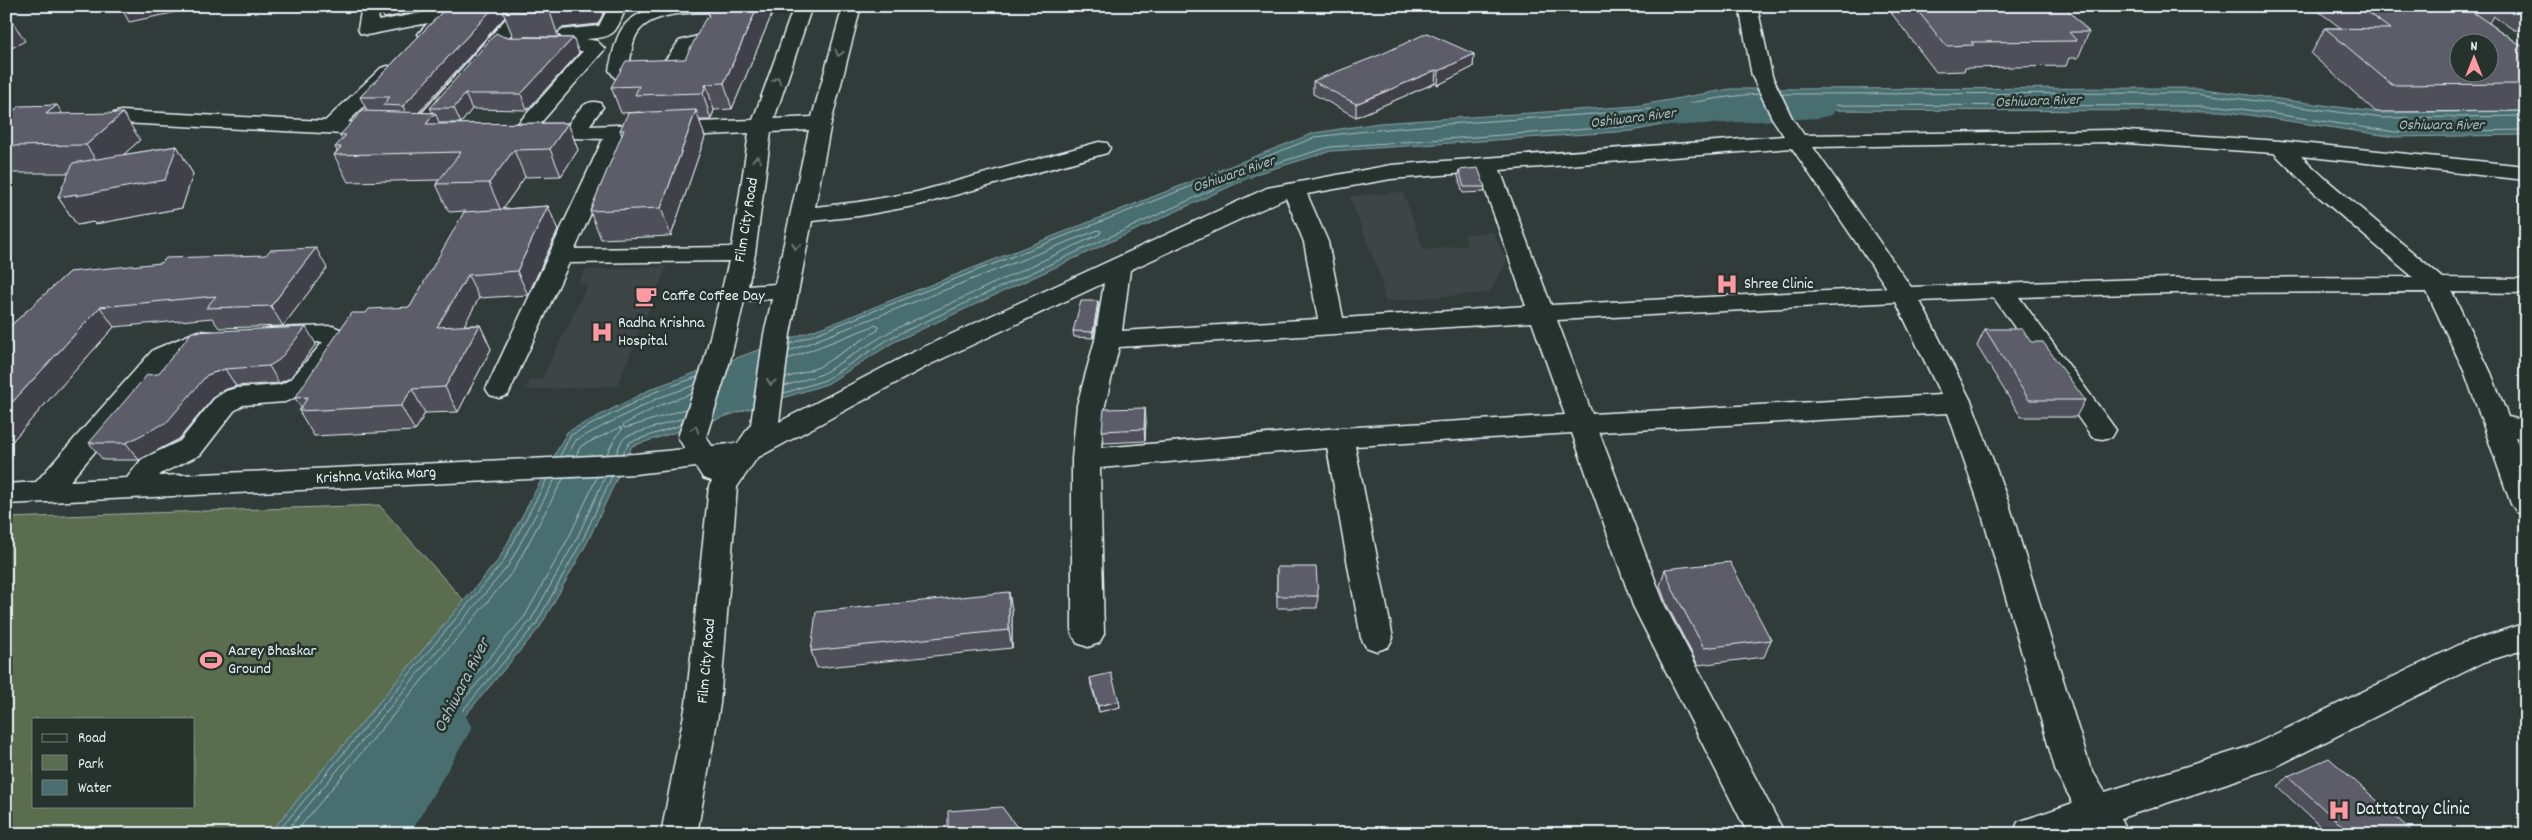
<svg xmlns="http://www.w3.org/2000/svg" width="2532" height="840" font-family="Dekko,sans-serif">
<rect width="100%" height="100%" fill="#313b39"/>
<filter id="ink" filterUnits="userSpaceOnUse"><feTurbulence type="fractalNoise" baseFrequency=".02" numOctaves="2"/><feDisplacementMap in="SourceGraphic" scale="10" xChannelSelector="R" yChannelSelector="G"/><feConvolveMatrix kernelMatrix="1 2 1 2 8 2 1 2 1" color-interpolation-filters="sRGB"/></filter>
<g filter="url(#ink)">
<g fill="#3e4547">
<polygon points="1403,192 1424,250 1467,245 1464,234 1493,232 1507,261 1489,293 1385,301 1380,275 1349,196"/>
<polygon points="667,266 617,386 525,390 530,380 542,379 588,284 578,284 585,270"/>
</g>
<path fill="#5a6d50" stroke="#a1afa4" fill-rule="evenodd" d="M379,505l85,96 -195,233h-263v-316zM34,719h160v87h-160z"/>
<polygon fill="#4a6e70" stroke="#89a2a6" points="2197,88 2383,113 2526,111 2526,135 2395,137 2221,111 1737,110 1632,131 1331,151 1259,173 894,342 827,384 632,446 587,543 540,627 365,834 269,834 499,559 567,432 653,388 839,321 1314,133 1379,123 1636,106 1730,89"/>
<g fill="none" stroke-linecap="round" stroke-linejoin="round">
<g stroke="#a9bdc2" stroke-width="1">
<polyline points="1782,94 2197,93 2382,118 2526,116"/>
<polyline points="1787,105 2221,106 2395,132 2526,130"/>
<path d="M790,344l526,-207c105,-14 210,-17 315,-26 43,-3 85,-15 128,-17"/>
<polyline points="786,378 819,367 878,330 879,327 876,325 788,359"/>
<polyline points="785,386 822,374 889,332 1100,234 1101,231 1098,230 789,351"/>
<polyline points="784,393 825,380 892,337 1257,169 1330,147 1631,126 1736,105 1764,105"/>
<polyline points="686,409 626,428 623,427 624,424 661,405 691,394"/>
<polyline points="623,453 630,442 681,425"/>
<polyline points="616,454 622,440 627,436 683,418"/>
<polyline points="576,455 581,446 621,427 622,430 616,436 607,454"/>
<polyline points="560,456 571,435 655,392 697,377"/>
<polyline points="567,456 576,440 658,398 695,385"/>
<polyline points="276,834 503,562 547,479"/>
<polyline points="284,834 508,566 555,479"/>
<polyline points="294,834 514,570 563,479"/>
<polyline points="348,834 352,820 525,616 570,535 597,477"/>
<polyline points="355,834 358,824 531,620 577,538 605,477"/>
<polyline points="362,834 363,828 536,624 582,541 612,476"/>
</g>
<g fill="#4a6e70" fill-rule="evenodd">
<polygon points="1819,96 1832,99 1837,107 1832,115 1819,118 1666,126 1653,123 1648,115 1653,107 1666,104"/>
<polygon points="442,703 463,711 472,728 410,834 345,834 354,814 421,711"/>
</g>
<g stroke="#e8f1f8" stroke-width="3">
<g id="minor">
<path d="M362,6h18l-2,15 70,-13 7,2 2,4c-8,12 -21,28 -36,24l-3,-4 10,-11 -61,12 -7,-2 -2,-4z"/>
<polygon points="517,6 536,6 423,136 416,138 409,136 405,132 409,128"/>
<path d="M609,6h18c-12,26 -10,32 -42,33l12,2 8,8 -67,77h29c10,-12 16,-28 33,-23l3,4 -14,19 164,-6 41,-114h18l-38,113 38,-2 31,-111h18l-30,117 -16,84 44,-5 58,-10 182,-50 8,1 3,5 -3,5 -188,52 -60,11 -47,5 -22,113 -11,88 134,-70 354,-164 124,-23 393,-29 -12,-18 -20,-42 -13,-70h18l15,70 20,42 12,17 308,-5 168,11 246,25v14l-225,-24 26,24 116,98 83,1v14l-74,-1 39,81 17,44 18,4v18l-11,-2 11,27v50l-10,-3 -5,-7 -46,-131 -38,-81 -256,1 -152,4 97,133 -4,7 -10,2 -10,-2 -98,-139 -74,3 52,102 37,101 81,263 15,25 146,-46 210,-102 65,-21v26l-42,13 -211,106 -152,50 8,16h-38l-3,-5 -12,5h-63l5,-12 55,-19 -17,-31 -77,-268 -31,-91 -349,19 66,174 120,228h-37l-115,-228 -61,-173 -217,13 38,192 -5,9 -11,4 -11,-4 -5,-9 -34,-190 -227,20 4,166 -5,9 -11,4 -11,-4 -5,-9v-175l5,-54 18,-65 9,-57 -173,81 -174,94 -20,29 -17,217 -23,130h-36l25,-130 23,-218 3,-5 -9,-3 -7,-11 -61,7 -629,30v-20l30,-2 117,-132 45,-19 28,2 4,6 -4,6 -24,2 -31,15 -101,119 57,-3 15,-19 38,-18 34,-42 12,-8 10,-3 44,-3 11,-6 32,-37 -51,2 -9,-2 -4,-6 4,-6 9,-2 60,-2 13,5 5,11 -41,49 -24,11 -42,3 -9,6 -34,44 -38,18 -3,3 476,-22 50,-5 -7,-12 26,-76 25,-100 -160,2 -61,132 -9,3 -9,-3 -4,-6 117,-250 -89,-3 -4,-4 4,-4 69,-77 -44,-1 -7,-2 -3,-4 3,-4 32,-1 -6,-5 3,-4 38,-4zM809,130l-34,154 -27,2 7,-32 16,-122zM749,133l-17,114 -157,2 49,-110zM2112,142l162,11 37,37 102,87 -242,1 -260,9 -98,-140zM1792,148l95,140 -336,17 -51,-135zM1479,172l47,134 -183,12 -15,-76 -21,-48 84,-15zM1286,198l18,44 14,77 -196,12 8,-61zM772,299l-8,35 -13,90 -13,19 -26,3 -6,-9 24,-76 14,-60zM1896,302l45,93 -349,19 -35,-94zM1532,322l33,93 -226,13 -238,20 4,-43 14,-58z"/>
<path d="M662,6h91l-2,4 -7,2c-28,1 -86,-5 -105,19 -8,10 -8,27 -10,38 30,3 35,-6 50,-28l26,-7 7,2 3,4 -3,4 -18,5c-14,31 -48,37 -79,29l-6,-8c9,-40 11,-53 53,-64z"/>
<polygon points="388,66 395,68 398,72 395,76 348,122 391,126 395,130 391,134 384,136 121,123 114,121 111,117 114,113 121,111 325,121 381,68"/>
</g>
</g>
<use href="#minor" fill="#26332d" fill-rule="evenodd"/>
</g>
<g fill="#4f505a" stroke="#e8f1f8" fill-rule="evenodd">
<path d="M379,6h128v1l1,-1h99l-9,18 -37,4 -4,5 2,4h-35l49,1 6,15 -52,57 -55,-1 -11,14h-21v1l128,-1 10,27 -17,26 -36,1 -22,32 45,-3 10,24 -30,65 -49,3 -15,27h16l11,24 -33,63 -33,1 -10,18 -101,5 -15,-25 2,-3 -6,-10 71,-85 44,-6 56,-96 -17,1 -13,-28 3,-4 -91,2 -14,-27 3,-4 -2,-4 7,-7 -2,-5 27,-24 -7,-14 87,-90 -63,11zM505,17l8,20h-9l-74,71 3,5h-14z"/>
<polygon points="1886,6 2064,6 2089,32 2078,58 2069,58 2066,66 1965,68 1964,71 1936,72"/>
<polygon points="2316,6 2526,6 2526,30 2514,30 2493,16 2489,23 2522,46 2526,46 2526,111 2376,112 2311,54 2325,28 2341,28 2314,8"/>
<polygon points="772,14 732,109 714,110 711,120 699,120 705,137 671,236 601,239 590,211 622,136 620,130 641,112 621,113 611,87 685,59"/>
<polygon points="1474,54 1473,67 1438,85 1435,83 1356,117 1313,94 1313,81"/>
<polygon points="62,114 140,140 123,155 177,146 193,174 182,208 95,224 93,222 77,225 58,197 69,173 6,173 6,116"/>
<polygon points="1459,170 1485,187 1484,192 1463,193 1458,176"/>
<polygon points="327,268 283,326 219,328 212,318 114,327 6,448 6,330 69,272"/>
<polygon points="1098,301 1098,307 1093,338 1074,337 1073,331"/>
<polygon points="1985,329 2031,342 2085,400 2076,417 2021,417 1977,346"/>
<polygon points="316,344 290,378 279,383 236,386 218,392 179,439 139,460 103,460 89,443 158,374"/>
<polygon points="1146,420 1145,441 1103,443 1102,431"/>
<polygon points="1277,567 1318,596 1317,608 1277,608"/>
<polygon points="1665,569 1771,640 1764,657 1698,665 1667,605 1660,586"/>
<polygon points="1012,609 1012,648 817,668 811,651"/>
<polygon points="2526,649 2526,655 2523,652"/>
<polygon points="1090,678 1119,701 1120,707 1099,712 1091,685"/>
<polygon points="2288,776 2415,834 2328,834 2278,787"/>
</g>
<g fill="#40414a" stroke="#e8f1f8">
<polygon points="124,6 177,6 177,12 129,22 121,7"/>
<polygon points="379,6 449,6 384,18"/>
<polygon points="495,6 507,6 509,12 503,12 505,17 410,122 403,106"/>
<polygon points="549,6 607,6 598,24 561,28 557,33 550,12 547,9"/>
<polygon points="758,6 770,6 772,14 732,109 724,83"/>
<polygon points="12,21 25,41 6,51 6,25"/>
<polygon points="573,38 579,53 527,110 521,94"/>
<polygon points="1474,54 1473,67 1438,85 1439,71"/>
<polygon points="1436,70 1435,83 1356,117 1356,104"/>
<polygon points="706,84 714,110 711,120 703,93"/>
<polygon points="465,94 472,109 461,123 454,108"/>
<polygon points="57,105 74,132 46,114"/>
<polygon points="696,110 705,137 671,236 661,208"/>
<polygon points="123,113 140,140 104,172 86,145"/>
<polygon points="435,113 447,140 426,124"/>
<polygon points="568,123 578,150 561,176 550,149"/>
<polygon points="177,146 193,174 182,208 95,224 93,222 77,225 58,197 77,194"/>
<polygon points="514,150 525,177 501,211 489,183"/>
<polygon points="548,206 558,230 528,295 517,271"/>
<polygon points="316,248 327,268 283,326 271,306"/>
<polygon points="468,275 479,298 450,351 437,327"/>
<polygon points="1098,301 1098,307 1093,338 1093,332"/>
<polygon points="100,307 114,327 6,448 6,409"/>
<polygon points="480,325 491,349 458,412 445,387"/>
<polygon points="306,327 316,344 290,378 279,383 269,366"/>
<polygon points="225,369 236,386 218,392 179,439 139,460 126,443 207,375"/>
<polygon points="412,389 425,413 415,431 401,406"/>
<polygon points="1145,408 1146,420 1145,441 1144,429"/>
<polygon points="1009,592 1012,609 1012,648 1009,630"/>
<polygon points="1119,701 1120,707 1099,712 1098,706"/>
</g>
<g fill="#5c5d69" stroke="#e8f1f8" fill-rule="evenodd">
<polygon points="448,6 495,6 403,106 382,105 390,97 360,97"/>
<polygon points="508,6 549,6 547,9 550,12 503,12"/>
<polygon points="711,6 758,6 724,83 706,84 703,93 635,95 639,86 611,87 626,61 685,59 704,21 709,16 708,12"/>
<polygon points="1914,6 2064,6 2089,32 2069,32 2077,41 1971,42 1974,45 1946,46"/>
<path d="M2359,6h105l58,40h4v38l-134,1 -67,-57 65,1zM2460,42h30v30h-30z"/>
<polygon points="6,21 12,21 6,25"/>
<polygon points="496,33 504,37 573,38 521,94 465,94 454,108 430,108"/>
<polygon points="1427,33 1474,54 1439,71 1436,70 1356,104 1313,81 1382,54"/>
<polygon points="57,105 46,114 123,113 86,145 6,146 6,116 20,106"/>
<polygon points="696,110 661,208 590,211 624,130 620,130 628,113"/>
<polygon points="362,111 435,113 426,124 568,123 550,149 514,150 489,183 436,184 461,152 334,155 341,147 335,147 346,135 340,135"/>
<polygon points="177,146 165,180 76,196 77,194 58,197 73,163"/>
<polygon points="1478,168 1485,187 1464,187 1459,170"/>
<polygon points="548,206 517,271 468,275 437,327 480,325 445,387 412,389 401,406 299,411 308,397 295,398 351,313 366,313 369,309 410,307 464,212"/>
<polygon points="316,248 271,306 206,308 216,296 100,307 6,409 6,330 69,272 161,263 166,258 266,255 270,250"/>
<polygon points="1081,301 1098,301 1093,332 1073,331"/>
<polygon points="306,327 279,360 269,366 225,369 207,375 167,422 126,443 89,443 147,375 158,374 192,332"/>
<polygon points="1985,329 2022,329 2031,342 2043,342 2085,400 2029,400"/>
<polygon points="1145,408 1144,429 1102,431 1104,409"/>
<polygon points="1730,562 1771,640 1704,648 1672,588 1665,569"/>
<polygon points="1277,567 1316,567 1318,596 1277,596"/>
<polygon points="1009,592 1009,630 811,651 816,612"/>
<polygon points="1111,673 1119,701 1098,706 1090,678"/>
<polygon points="2329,758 2415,834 2351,834 2288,776"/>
<polygon points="1002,807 1022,834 948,834 948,811"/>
</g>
<defs><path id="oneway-chevron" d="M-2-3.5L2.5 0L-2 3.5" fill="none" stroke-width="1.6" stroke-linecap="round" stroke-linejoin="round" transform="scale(1.25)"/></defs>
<g stroke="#6a7674">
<use href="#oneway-chevron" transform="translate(839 53) rotate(105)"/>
<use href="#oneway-chevron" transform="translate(777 80) rotate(-71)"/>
<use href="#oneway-chevron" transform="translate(757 159) rotate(-82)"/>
<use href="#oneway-chevron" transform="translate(796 246) rotate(102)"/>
<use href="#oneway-chevron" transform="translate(771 382) rotate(98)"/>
<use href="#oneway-chevron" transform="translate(695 429) rotate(-72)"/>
</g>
</g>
<defs>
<g id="hospital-bare" transform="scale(1.725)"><path d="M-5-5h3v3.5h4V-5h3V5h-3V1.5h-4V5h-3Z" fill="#ff9aa2" stroke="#26332d" stroke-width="2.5" paint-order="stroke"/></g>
<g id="cafe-bare" transform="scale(1.725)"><path d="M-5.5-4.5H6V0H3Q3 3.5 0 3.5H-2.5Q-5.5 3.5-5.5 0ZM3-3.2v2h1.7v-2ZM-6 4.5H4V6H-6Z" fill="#ff9aa2" stroke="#26332d" stroke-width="2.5" paint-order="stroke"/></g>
<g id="stadium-bare" transform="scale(1.725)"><path d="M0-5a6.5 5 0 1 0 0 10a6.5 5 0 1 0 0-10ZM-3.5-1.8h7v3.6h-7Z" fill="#ff9aa2" stroke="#26332d" stroke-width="2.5" paint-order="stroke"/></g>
</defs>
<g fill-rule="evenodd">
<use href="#hospital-bare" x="1727" y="284"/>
<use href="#cafe-bare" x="646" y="296"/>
<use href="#hospital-bare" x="602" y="332"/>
<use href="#stadium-bare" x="211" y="660"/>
<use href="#hospital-bare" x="2339" y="810"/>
</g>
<g text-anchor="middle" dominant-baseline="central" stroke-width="5" stroke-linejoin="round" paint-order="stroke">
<g font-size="15" font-style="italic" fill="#a9bdc2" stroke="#26332d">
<text transform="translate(2038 102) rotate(-2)">Oshiwara River</text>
<text transform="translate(1633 119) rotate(-7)">Oshiwara River</text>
<text x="2441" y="126">Oshiwara River</text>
<text transform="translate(1234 175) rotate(-19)">Oshiwara River</text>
</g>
<g font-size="16" fill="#e8f1f8" stroke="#26332d">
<text transform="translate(747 220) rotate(-81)">Film City Road</text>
<text transform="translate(376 476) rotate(-3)">Krishna Vatika Marg</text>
<text transform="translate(707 661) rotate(-85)">Film City Road</text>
</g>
<g font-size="16" fill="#e8f1f8" stroke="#26332d" text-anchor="start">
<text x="1744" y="284">Shree Clinic</text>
<text x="662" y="296">Caffe Coffee Day</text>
<text x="618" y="323">Radha Krishna<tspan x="618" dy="18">Hospital</tspan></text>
<text x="228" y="651">Aarey Bhaskar<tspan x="228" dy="18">Ground</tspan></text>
</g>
<g font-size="18" font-style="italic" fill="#a9bdc2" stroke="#26332d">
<text transform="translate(463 686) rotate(-63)">Oshiwara River</text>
</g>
<g font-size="19" fill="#e8f1f8" stroke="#26332d" text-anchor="start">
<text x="2356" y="810">Dattatray Clinic</text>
</g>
</g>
<rect width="2532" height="840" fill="none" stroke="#26332d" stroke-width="25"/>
<rect x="12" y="12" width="2507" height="815" fill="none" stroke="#e8f1f8" stroke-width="2" filter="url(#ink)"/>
<rect x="32" y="718" width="162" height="90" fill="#26332d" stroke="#747f7e"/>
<rect x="42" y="734" width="25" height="8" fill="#26332d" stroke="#747f7e"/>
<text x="78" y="742" font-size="15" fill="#e8f1f8">Road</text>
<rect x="42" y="755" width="25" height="15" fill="#5a6d50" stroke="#747f7e"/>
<text x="78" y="768" font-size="15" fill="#e8f1f8">Park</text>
<rect x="42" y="780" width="25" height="15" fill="#4a6e70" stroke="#747f7e"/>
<text x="78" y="792" font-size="15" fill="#e8f1f8">Water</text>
<g transform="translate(2474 58)"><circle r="24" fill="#26332d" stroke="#747f7e"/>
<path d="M0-4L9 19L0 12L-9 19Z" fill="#ff9aa2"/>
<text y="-8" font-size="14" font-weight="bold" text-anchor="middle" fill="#e8f1f8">N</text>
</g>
</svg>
